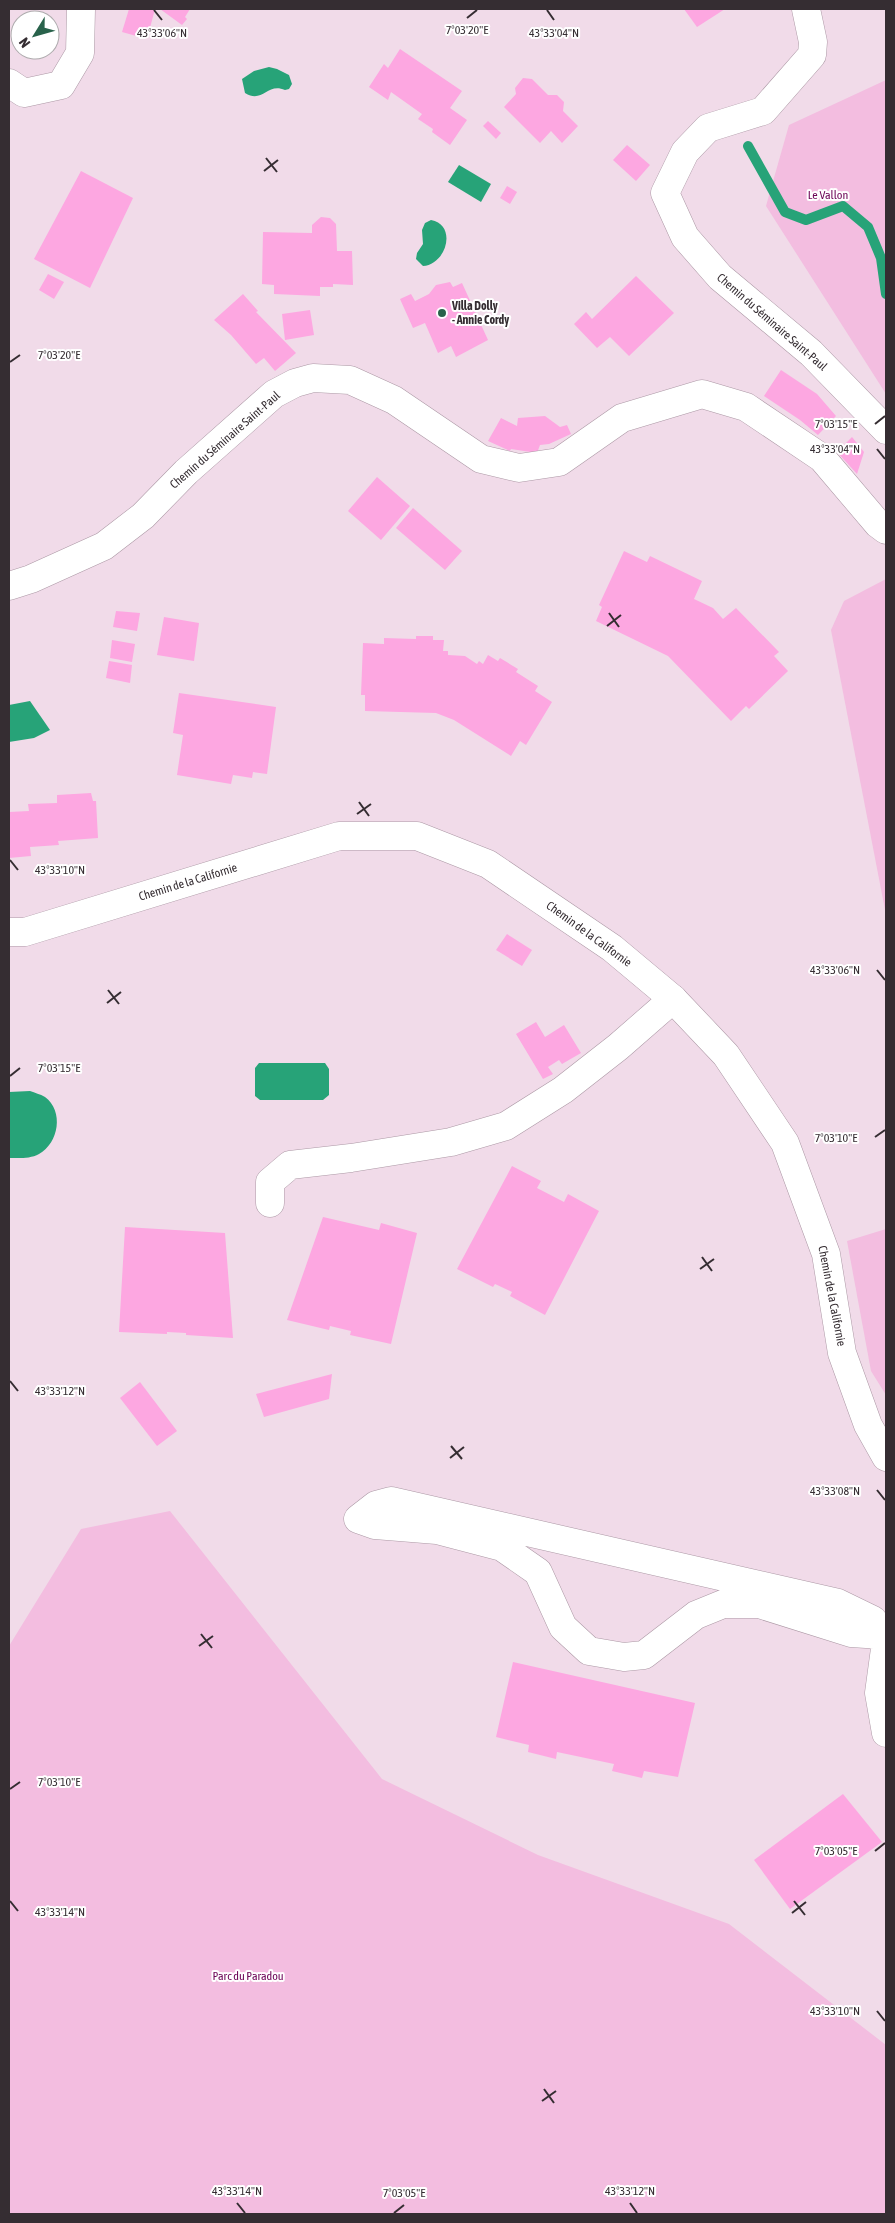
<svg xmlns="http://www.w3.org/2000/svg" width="895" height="2223" font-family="'Asap Condensed',sans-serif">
<rect width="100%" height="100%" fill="#f1dbe9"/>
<g fill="#f3bde0">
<polygon points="886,80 886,394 766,206 789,125"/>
<polygon points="886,579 886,915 831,630 844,601"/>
<polygon points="886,1229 886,1395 871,1371 847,1241"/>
<polygon points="170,1511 382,1779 538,1855 729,1924 886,2045 886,2214 9,2214 9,1646 81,1529"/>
</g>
<g fill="#27a378">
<path d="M269,67l8,2 12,6 3,9 -3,5 -4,1c-18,-8 -22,14 -40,3l-3,-14 12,-8z"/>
<polygon points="459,165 491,184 481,202 448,182"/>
<path d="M431,220c27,5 15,45 -8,46l-7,-7 1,-6 6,-9 -1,-14 3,-7z"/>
<polygon points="30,701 50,730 34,738 9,742 9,705"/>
<polygon points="259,1063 325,1063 329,1069 329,1095 323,1100 260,1100 255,1096 255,1068"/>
<path d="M30,1091c5,2 10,3 15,6 19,14 14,46 -6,57 -9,5 -20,4 -30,4v-66z"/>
</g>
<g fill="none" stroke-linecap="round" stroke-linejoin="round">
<polyline stroke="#27a378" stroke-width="10" points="748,146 785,212 806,220 843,206 868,227 881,258 886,294"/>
</g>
<g fill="#fda7e1">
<polygon points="129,9 155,9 147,39 122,32"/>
<polygon points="160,9 190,9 185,17 187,19 182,25"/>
<polygon points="684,9 725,9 697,27"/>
<polygon points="400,49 462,91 450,108 467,120 450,145 432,132 433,129 418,119 422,114 391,92 388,100 369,87 384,64 388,68"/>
<polygon points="523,78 532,79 548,95 557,95 564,102 563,111 578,126 562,143 551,131 540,143 504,107 516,94 515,88"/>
<polygon points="488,121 501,133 496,139 483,126"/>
<polygon points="627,145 650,165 636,181 613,160"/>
<polygon points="81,171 133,198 90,288 34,259"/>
<polygon points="507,186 517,192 510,204 500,198"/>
<polygon points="321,217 330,218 336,224 337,251 352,251 353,285 333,284 333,287 320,287 320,296 274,294 274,285 262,284 263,232 312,233 312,225"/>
<polygon points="48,274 64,282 54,299 39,290"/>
<polygon points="636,276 674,313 629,356 610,337 597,348 574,324 586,312 592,319"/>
<polygon points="450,282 453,287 462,283 488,340 456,357 451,346 438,353 425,323 413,328 400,299 411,294 415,301 429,294 436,285"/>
<polygon points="243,294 258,311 256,312 296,353 275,371 264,358 256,364 231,335 214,320"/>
<polygon points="310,310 314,335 285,340 282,314"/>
<polygon points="781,370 817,394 836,416 818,435 800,420 764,396"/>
<polygon points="545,416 560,427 567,425 571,434 549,444 540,445 537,453 511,449 510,451 488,441 501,418 517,426 518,418"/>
<polygon points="852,437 864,452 857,474 837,452"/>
<polygon points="377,477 410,506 381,540 348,511"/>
<polygon points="413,508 462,551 445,570 396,528"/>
<polygon points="624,551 647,562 650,556 702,581 694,599 713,608 723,619 736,608 779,652 774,656 788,671 749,709 746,706 731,721 668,656 596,621 602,607 599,605"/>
<polygon points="116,611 140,613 137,631 113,627"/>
<polygon points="164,617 199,623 194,661 157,655"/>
<polygon points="416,636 433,636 433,640 444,640 443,651 448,651 448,655 465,656 477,664 479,661 483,664 488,655 498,661 500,658 518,669 516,672 538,686 535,691 552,702 526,745 520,741 511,756 454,720 436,713 365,711 365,695 361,695 363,643 384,644 384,638 416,639"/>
<polygon points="112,640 135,644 132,662 110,658"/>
<polygon points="109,661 132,665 130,683 106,678"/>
<polygon points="179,693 276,707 267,774 253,772 252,778 233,775 231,784 177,775 183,735 173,733"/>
<polygon points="91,793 93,801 96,801 98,838 58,841 59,845 30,847 31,856 9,858 9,812 29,811 28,804 57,803 57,795"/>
<polygon points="507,934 532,950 522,966 496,950"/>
<polygon points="536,1022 545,1037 564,1025 581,1053 562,1064 559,1060 548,1067 553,1074 543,1079 516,1034"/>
<polygon points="512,1166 541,1181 537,1188 564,1202 568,1194 599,1211 545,1315 510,1296 512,1292 495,1284 493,1287 457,1269"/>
<polygon points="323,1217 379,1230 381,1223 417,1233 391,1344 350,1335 351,1331 330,1326 329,1330 287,1320"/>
<polygon points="125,1227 225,1233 233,1338 186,1335 186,1333 167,1332 167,1334 119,1332"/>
<polygon points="332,1374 329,1399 264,1417 256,1394"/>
<polygon points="140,1382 177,1431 157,1446 120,1398"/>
<polygon points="513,1662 695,1703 678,1777 644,1771 642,1778 612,1771 614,1764 557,1752 556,1759 528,1752 529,1745 496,1737"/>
<polygon points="843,1794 882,1842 790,1909 754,1860"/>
</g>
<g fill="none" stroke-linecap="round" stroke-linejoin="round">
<g stroke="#ac98a5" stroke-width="29">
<g id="minor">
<polyline points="806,9 813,42 812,55 763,111 708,128 685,152 665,193 685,237 720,277 811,353 886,430"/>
<polyline points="9,83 24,93 61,85 80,53 81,9"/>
<polyline points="9,586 31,579 104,546 143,516 186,472 274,394 295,383 313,378 350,380 394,400 481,459 519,468 559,462 622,418 702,394 746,407 822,458 878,524 886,530"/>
<polyline points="9,932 25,932 339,836 417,836 488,864 612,948 673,999 726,1055 785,1143 826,1254 842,1353 868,1425 886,1457"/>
<polyline points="270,1203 270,1182 290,1165 351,1158 451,1142 506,1126 563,1090 618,1047 673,999"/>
<polyline points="882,1635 851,1633 759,1604 723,1604 696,1615 644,1655 624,1657 589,1651 563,1627 538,1572 502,1547 437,1530 375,1525 358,1519 376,1505 391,1501 838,1603 873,1620 882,1635 885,1649 879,1693 886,1733"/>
</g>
</g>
<use href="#minor" stroke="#fff" stroke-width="28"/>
</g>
<path fill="none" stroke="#352d32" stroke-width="2" d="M154,10l8,10M547,10l7,10M467,18l10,-8M266,158l11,14M264,171l14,-11M10,362l10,-7M875,424l10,-8M877,449l8,10M609,613l10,14M607,626l14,-11M359,802l10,14M357,814l14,-10M10,860l8,10M877,970l8,10M108,990l11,14M107,1003l14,-11M10,1076l10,-8M875,1137l10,-7M702,1257l10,14M700,1269l14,-10M10,1381l8,10M451,1446l11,13M450,1458l14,-11M877,1490l8,10M201,1634l11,14M199,1646l14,-10M10,1789l10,-7M875,1851l10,-8M10,1901l8,10M794,1901l11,14M792,1913l14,-11M877,2011l8,10M544,2089l10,14M542,2101l14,-10M237,2203l8,10M630,2203l7,10M394,2213l10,-8"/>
<circle fill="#29624b" stroke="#fff" stroke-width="2" cx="442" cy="313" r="5"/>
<g text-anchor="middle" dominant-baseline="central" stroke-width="4" stroke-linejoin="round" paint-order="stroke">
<g font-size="12" fill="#6b0255" stroke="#fff">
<text x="828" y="195">Le Vallon</text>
<text x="248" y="1976">Parc du Paradou</text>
</g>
<g font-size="12" font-weight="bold" fill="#352d32" stroke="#fff" text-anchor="start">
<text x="452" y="306">Villa Dolly<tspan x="452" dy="14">- Annie Cordy</tspan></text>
</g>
<g font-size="12" fill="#352d32" stroke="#fff">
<text transform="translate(772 322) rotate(41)">Chemin du Séminaire Saint-Paul</text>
<text transform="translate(225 440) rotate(-41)">Chemin du Séminaire Saint-Paul</text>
<text transform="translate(188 882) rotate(-17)">Chemin de la Californie</text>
<text transform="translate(589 934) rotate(36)">Chemin de la Californie</text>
<text transform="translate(832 1296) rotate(79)">Chemin de la Californie</text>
</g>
</g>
<g font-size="12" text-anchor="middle" fill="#352d32" stroke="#fff" stroke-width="4" stroke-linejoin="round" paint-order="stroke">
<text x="467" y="34">7°03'20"E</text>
<text x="162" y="37">43°33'06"N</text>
<text x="554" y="37">43°33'04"N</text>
<text x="59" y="359">7°03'20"E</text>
<text x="836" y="428">7°03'15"E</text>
<text x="835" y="453">43°33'04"N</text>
<text x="60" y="874">43°33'10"N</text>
<text x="835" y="974">43°33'06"N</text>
<text x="59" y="1072">7°03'15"E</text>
<text x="836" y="1142">7°03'10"E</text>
<text x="60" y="1395">43°33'12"N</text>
<text x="835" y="1495">43°33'08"N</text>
<text x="59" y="1786">7°03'10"E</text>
<text x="836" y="1855">7°03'05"E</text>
<text x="60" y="1916">43°33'14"N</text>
<text x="835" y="2015">43°33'10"N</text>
<text x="237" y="2195">43°33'14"N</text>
<text x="630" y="2195">43°33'12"N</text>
<text x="404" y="2197">7°03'05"E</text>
</g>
<rect width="895" height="2223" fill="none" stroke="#352d32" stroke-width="20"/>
<g transform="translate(35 35) rotate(233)"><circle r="24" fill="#ffffff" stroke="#aeabad"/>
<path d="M0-4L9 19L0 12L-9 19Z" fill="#29624b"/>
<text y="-8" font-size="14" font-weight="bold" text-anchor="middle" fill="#352d32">N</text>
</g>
</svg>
